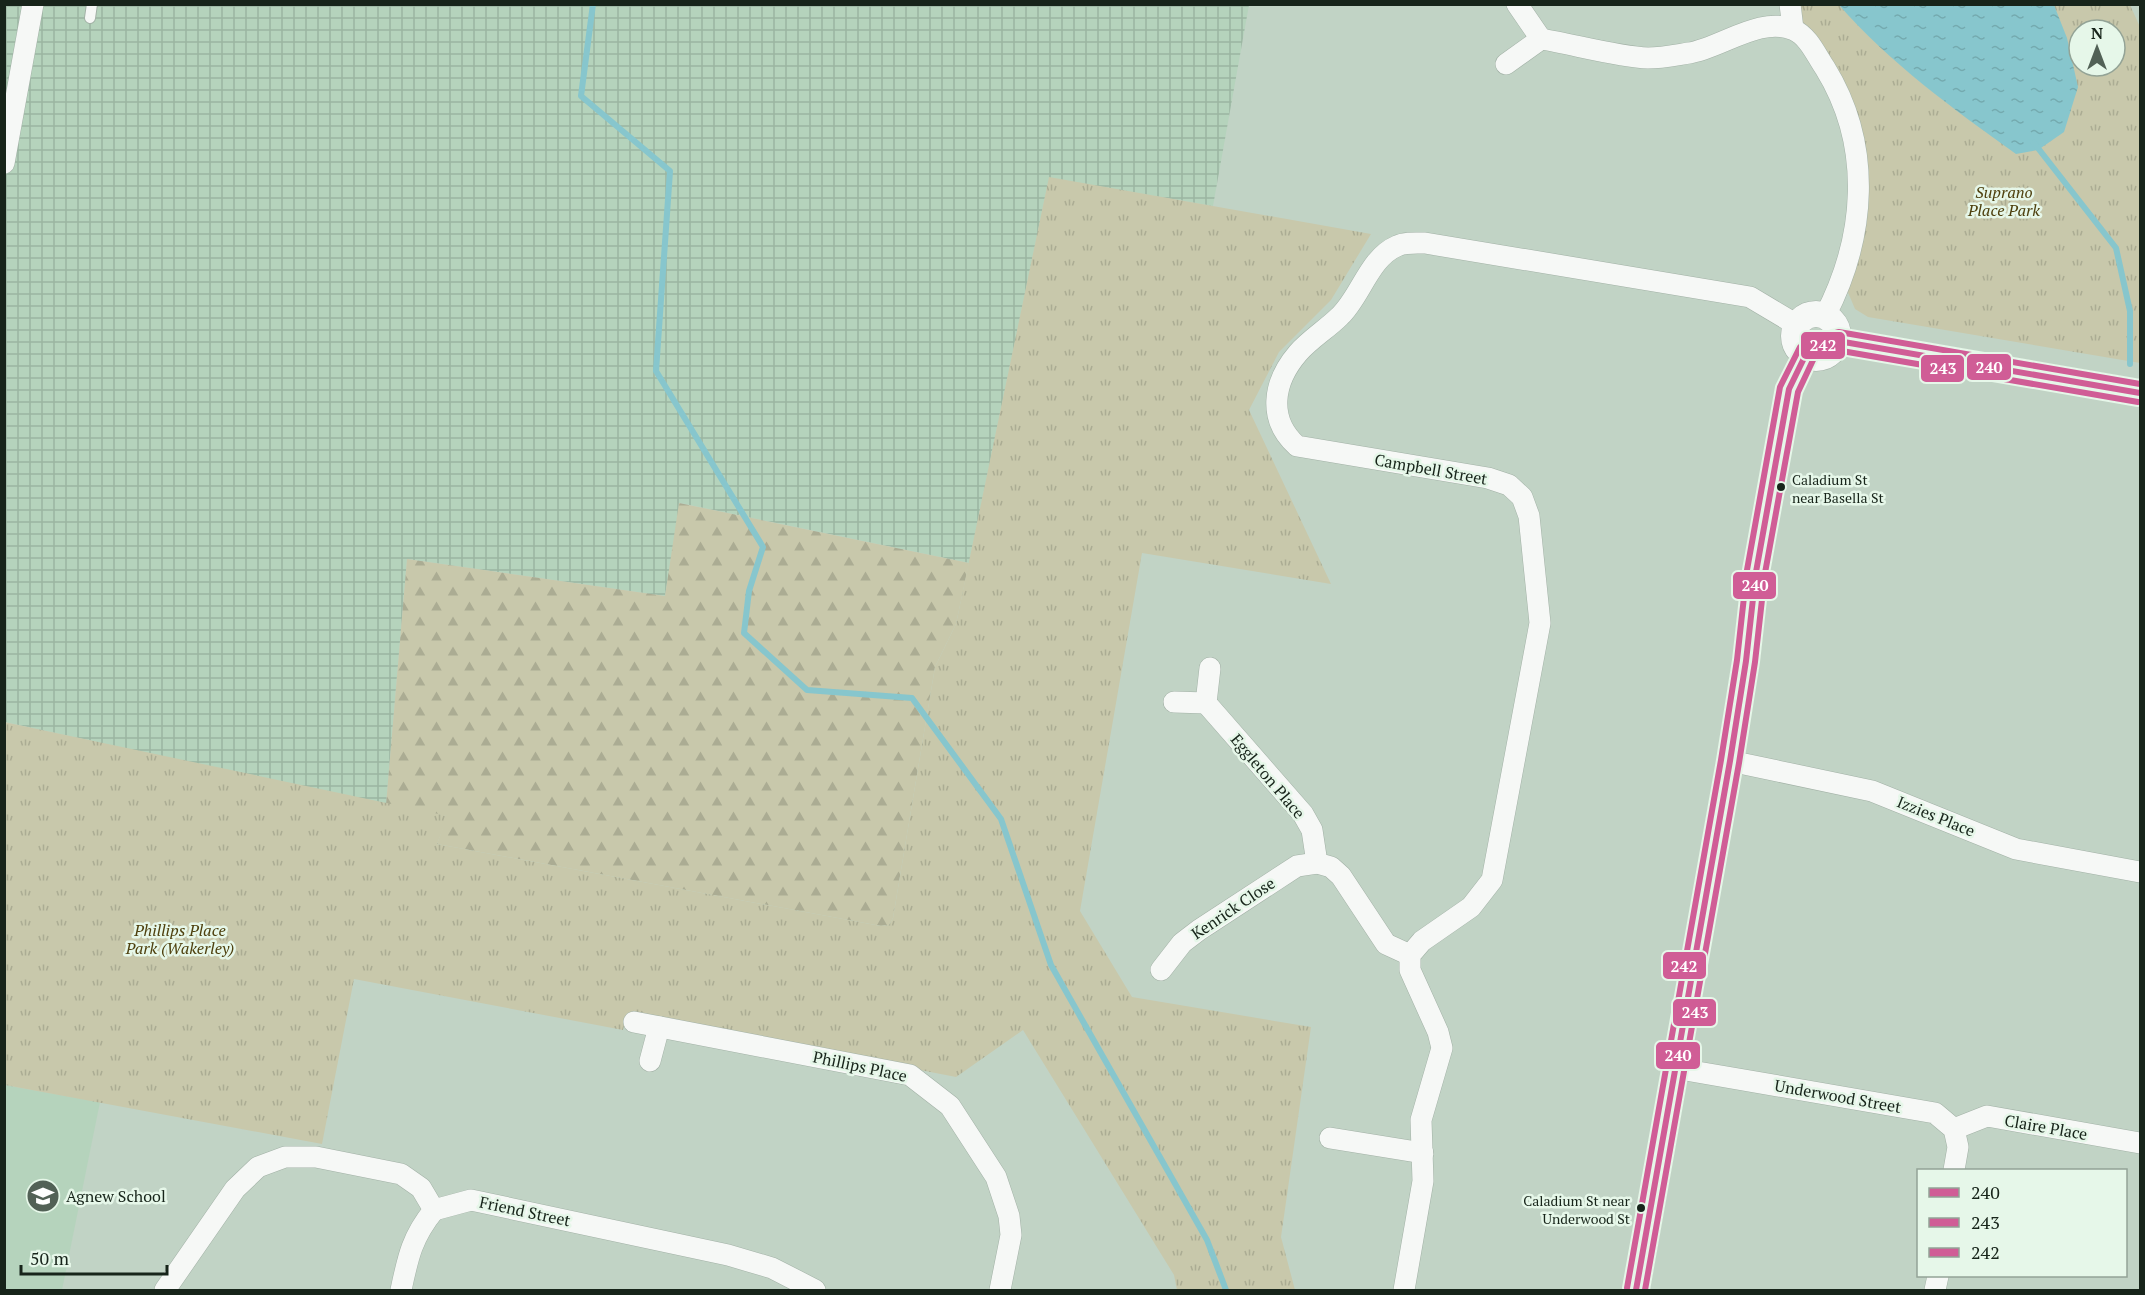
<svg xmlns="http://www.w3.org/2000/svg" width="2145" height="1295" font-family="'PT Serif',serif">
<defs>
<pattern id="industrial-grid" width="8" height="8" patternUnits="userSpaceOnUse" patternTransform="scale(1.5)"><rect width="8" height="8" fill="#b5d3bc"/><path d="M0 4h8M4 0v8" fill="none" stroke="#9bb5a1"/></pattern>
<pattern id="forest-firs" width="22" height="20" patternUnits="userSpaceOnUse" patternTransform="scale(1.5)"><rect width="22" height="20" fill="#c8c8ab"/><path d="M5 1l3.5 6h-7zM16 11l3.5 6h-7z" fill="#abac93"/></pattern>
<pattern id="park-tufts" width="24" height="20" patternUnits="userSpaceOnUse" patternTransform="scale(1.5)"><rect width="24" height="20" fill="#c8c8ab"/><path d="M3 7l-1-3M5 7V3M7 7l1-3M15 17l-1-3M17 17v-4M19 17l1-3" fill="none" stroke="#abac93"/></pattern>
<pattern id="water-ripples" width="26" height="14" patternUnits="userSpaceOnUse" patternTransform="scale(1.5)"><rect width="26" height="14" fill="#87c6cd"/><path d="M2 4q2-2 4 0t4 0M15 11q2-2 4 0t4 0" fill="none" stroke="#74aaaf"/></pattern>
</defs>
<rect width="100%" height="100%" fill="#c1d3c5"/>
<polygon fill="#b5d3bc" points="4,1085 100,1102 62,1290 5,1290"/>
<polygon fill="url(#industrial-grid)" points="5,5 1249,5 1213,206 1049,178 969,563 680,503 665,596 407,559 386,805 5,722"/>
<polygon fill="url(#forest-firs)" points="679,503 969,563 956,624 935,667 893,918 889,925 881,926 437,844 447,816 386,805 407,559 665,596"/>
<g fill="url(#park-tufts)" fill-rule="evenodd">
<path d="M1796,5h334l10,22v336l-272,-46 -13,-8 -8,-19 21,-107 -66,-156zM2079,30h36v36h-36z"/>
<polygon points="1049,177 1371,234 1331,300 1279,352 1249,410 1331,584 1142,553 1080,911 1132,997 1311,1027 1281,1237 1295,1290 1177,1290 1174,1275 1023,1030 956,1077 627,1013 623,1030 354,979 322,1144 5,1085 4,722 448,816 437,844 881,926 889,925 893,918 935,667 956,624"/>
</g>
<path fill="url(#water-ripples)" d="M1839,5h215l13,33 11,49 -14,45 -26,18 -22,4c-63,-45 -126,-91 -177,-149z"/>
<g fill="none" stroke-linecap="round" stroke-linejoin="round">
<g stroke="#87c6cd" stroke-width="6">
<polyline points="593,4 581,96 670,171 656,371 763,547 749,591 744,633 807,690 912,698 1001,819 1051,965 1207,1240 1226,1290"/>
<polyline points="2034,143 2116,248 2130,311 2130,364"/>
</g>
<g stroke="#a2b1a6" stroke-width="12">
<polyline id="service" points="90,18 92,4"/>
</g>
<g stroke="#a2b1a6" stroke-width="22">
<g id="minor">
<polyline points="1790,4 1793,29"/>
<path d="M1541,39c31,5 77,18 107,19 13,0 28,-3 41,-5 32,-5 72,-38 105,-23 15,7 22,25 31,38 48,78 41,169 0,248"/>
<polyline points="1506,64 1541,39 1517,4"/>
<polyline points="4,163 33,4"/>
<polyline points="1174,702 1206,703 1210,668"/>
<polyline points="1206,703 1303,814 1312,830 1317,863 1331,867 1341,876 1386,944 1410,955"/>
<polyline points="1730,761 1872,791 2016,849 2140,872"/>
<polyline points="1161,970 1182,943 1199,930 1297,866 1317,863"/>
<polyline points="634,1022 910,1075 950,1106 996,1177 1009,1216 1011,1235 1000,1290"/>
<polyline points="650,1061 659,1027"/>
<polyline points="1674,1068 1935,1113 1954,1129 1958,1147 1954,1170"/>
<polyline points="1954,1129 1987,1116 2140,1143"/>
<polyline points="1330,1138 1423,1153"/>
<polyline points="165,1290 235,1189 258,1167 285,1157 316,1157 401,1174 421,1188 434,1210 471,1200 728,1255 772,1268 815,1290"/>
<path d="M401,1290c7,-33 11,-53 33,-80"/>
<path d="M1404,1290l19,-109 -2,-61 21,-72 -4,-16 -28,-62v-15l12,-14 49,-34 21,-27 48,-257 -11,-107 -7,-19 -13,-12 -21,-7 -191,-32c-30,-27 -24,-64 1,-93 12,-14 29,-24 42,-37 21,-20 29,-58 57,-70 8,-4 19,-3 28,-3l325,54 47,28"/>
<polyline points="1935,1290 1938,1276"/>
</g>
</g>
<g stroke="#a2b1a6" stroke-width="27">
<g id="tertiary">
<circle cx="1816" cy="336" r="22"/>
<polyline points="1838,341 2140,393"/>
<polyline points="1636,1290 1730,761 1746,661 1756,572 1789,389 1806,354"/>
</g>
</g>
<use href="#service" stroke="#f6f8f6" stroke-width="10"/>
<use href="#minor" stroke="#f6f8f6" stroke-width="21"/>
<use href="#tertiary" stroke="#f6f8f6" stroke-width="26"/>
<g stroke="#e6f7e9" stroke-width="10">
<g id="bus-1">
<polyline points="1838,341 2140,393"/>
<polyline points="1636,1290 1730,761 1746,661 1756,572 1789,389 1806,354"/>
</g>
</g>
<g stroke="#e6f7e9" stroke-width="10">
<g id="bus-2">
<polyline points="1836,350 2138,402"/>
<polyline points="1645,1290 1739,763 1755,662 1765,573 1798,392 1814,358"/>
</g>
</g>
<g stroke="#e6f7e9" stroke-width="10">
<polyline id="bus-3" points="1627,1288 1721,760 1737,660 1747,570 1780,387 1800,347 1822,346 1832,334 1839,332 2140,384"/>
</g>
<use href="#bus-1" stroke="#d05d96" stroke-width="6"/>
<use href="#bus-2" stroke="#d05d96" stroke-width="6"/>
<use href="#bus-3" stroke="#d05d96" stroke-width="6"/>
</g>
<defs>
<g id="school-disc" transform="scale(1.725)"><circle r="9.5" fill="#526156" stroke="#e6f7e9"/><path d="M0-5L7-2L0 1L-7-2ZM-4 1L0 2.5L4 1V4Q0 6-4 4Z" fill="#fff"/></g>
</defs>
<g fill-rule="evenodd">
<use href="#school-disc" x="43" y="1196"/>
</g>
<g fill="#17241a" stroke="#e6f7e9" stroke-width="2">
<circle cx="1781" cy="487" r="5"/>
<circle cx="1641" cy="1208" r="5"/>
</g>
<g text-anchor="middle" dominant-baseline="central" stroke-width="5" stroke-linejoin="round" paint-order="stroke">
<g font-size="14" fill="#17241a" stroke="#e6f7e9" text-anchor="start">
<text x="1792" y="479">Caladium St<tspan x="1792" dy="18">near Basella St</tspan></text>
<text x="1630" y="1200" text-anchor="end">Caladium St near<tspan x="1630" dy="18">Underwood St</tspan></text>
</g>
<g font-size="16" font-style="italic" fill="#4e400e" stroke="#e6f7e9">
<text x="2004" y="192">Suprano<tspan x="2004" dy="18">Place Park</tspan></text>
<text x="180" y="930">Phillips Place<tspan x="180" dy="18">Park (Wakerley)</tspan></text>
</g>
<g font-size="16" fill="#17241a" stroke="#e6f7e9">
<text transform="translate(1431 469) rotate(10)">Campbell Street</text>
<text transform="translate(1268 776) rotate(50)">Eggleton Place</text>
<text transform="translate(1936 816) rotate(22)">Izzies Place</text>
<text transform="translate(1233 908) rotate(-34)">Kenrick Close</text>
<text transform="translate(860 1066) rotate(12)">Phillips Place</text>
<text transform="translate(1838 1096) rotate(10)">Underwood Street</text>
<text transform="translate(2046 1127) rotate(10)">Claire Place</text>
<text transform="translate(525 1211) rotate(12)">Friend Street</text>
</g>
<g font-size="16" fill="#17241a" stroke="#e6f7e9" text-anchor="start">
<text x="66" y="1196">Agnew School</text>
</g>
</g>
<g stroke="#e6f7e9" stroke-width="2">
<rect x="1800" y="331" width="46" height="29" rx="6" fill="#d05d96"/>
<rect x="1966" y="353" width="46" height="28" rx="6" fill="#d05d96"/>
<rect x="1920" y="354" width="45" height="29" rx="6" fill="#d05d96"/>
<rect x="1732" y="571" width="45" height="29" rx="6" fill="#d05d96"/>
<rect x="1662" y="951" width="45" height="29" rx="6" fill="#d05d96"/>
<rect x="1672" y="998" width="45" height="29" rx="6" fill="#d05d96"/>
<rect x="1655" y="1041" width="46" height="29" rx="6" fill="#d05d96"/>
</g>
<g font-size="16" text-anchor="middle" font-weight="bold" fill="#fff">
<text x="1823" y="351">242</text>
<text x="1989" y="373">240</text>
<text x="1943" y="374">243</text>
<text x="1755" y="591">240</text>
<text x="1684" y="972">242</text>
<text x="1695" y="1018">243</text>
<text x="1678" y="1061">240</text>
</g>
<rect width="2145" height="1295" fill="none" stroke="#17241a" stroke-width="12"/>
<rect x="1917" y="1169" width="210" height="108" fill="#e6f7e9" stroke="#93a396" stroke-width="1.5"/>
<rect x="1929" y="1188" width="30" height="9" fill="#d05d96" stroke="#93a396" stroke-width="1.5"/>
<text x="1971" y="1199" font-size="18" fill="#17241a">240</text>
<rect x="1929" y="1218" width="30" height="9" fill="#d05d96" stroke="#93a396" stroke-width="1.5"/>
<text x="1971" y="1229" font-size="18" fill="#17241a">243</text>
<rect x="1929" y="1248" width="30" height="9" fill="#d05d96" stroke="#93a396" stroke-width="1.5"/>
<text x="1971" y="1259" font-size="18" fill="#17241a">242</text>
<g transform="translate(2097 48)"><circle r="28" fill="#e6f7e9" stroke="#93a396" stroke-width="1.5"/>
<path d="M0-4.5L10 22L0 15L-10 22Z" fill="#526156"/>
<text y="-9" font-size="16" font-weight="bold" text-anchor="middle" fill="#17241a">N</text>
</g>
<path d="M21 1265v9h146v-9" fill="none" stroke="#17241a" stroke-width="3"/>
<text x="30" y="1265" font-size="18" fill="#17241a" stroke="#e6f7e9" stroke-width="4.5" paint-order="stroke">50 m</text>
</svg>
